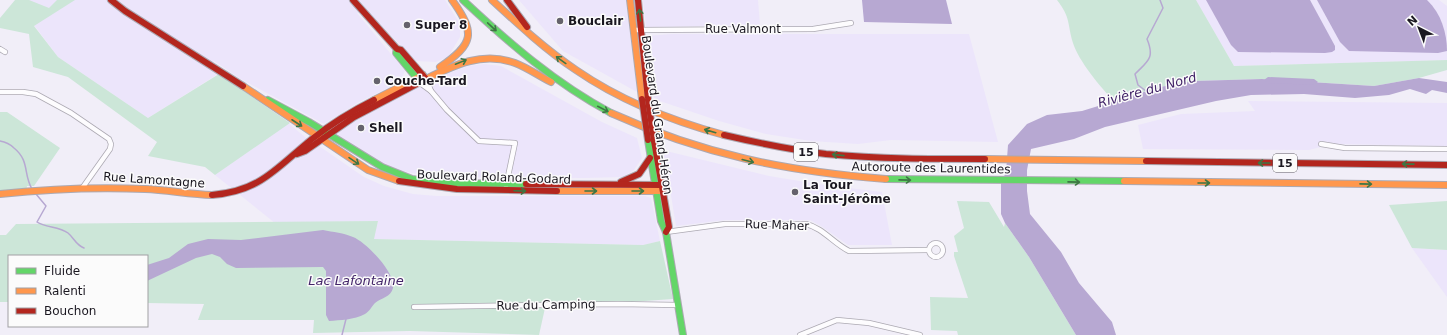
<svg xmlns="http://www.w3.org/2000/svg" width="1447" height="335" font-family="'DejaVu Sans',sans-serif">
<rect width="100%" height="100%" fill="#f1eef8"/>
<g fill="#ece5fb">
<polygon points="27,0 445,0 460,24 460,37 448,57 436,62 416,61 368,12 357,13 405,71 400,82 359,102 324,124 239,78 214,61 205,66 218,74 148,118 58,57 34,25 54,12"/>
<polygon points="519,0 626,0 637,92 563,51"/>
<polygon points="643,0 758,0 760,25 646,27"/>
<polygon points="1196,0 1439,0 1447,6 1447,60 1234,66"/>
<polygon points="671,34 969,34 998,142 891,140 858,144 811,141 766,134 719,121 654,99 647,36"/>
<polygon points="484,64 501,66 602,122 637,138 642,158 634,170 623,177 584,178 431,177 403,171 382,163 338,137 339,132 370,110 436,78 468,66"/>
<polygon points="1248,101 1447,103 1447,146 1332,144 1309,150 1143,149 1138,125 1181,114 1255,111"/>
<polygon points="288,123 316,146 319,146 364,177 384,186 413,194 437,196 645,196 651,198 660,241 643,245 373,239 378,221 275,223 215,175"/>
<polygon points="662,150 769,176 824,185 882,192 892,245 848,245 821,226 810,220 725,220 676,226 667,171"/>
<polygon points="1412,248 1447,250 1447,297"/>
</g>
<g fill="#cce6d8">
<polygon points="15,0 29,0 49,8 57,0 75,0 34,26 58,57 148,118 219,74 290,123 215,175 205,167 148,156 157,142 68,77 33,67 29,34 0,28 0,18"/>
<path d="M1057,0h139l38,66 213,-6v10l-28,8 -45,8 -112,-7 -68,2 -34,6 -46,14c-13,-13 -36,-41 -41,-58 -6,-20 -2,-25 -16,-43z"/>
<polygon points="0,112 7,112 60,148 34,186 27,186 26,191 0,194"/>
<polygon points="957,201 989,202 1004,227 1005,223 1029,257 1076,335 958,335 957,331 931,330 930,297 968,298 954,256 954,252 958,252 954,236 964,228"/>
<polygon points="1447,201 1447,250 1412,248 1389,205"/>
<polygon points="378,221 374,239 643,245 660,241 673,299 545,308 539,335 410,331 313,333 314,320 198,320 204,304 147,303 147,256 9,256 9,302 0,302 0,235 6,235 16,224"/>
</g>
<g fill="#b7a8d2">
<polygon points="862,0 946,0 952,24 864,22"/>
<polygon points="1206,0 1310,0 1335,46 1335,50 1332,52 1325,53 1238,52 1231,45"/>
<path d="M1317,0h110c14,13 20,33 20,51l-9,2 -89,-2 -9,-9z"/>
<polygon points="1419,78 1447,82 1447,93 1432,90 1426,94 1410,89 1389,95 1355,98 1304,94 1251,95 1216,101 1105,127 1074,139 1031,149 1027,170 1027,191 1030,214 1061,252 1079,283 1112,322 1116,335 1076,335 1029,257 1005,223 1001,214 1001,183 1006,172 1008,145 1027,124 1047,115 1082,111 1160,87 1194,81 1262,79 1374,86"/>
<path d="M323,230c10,2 21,3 30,7 13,5 43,36 40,51 -2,9 -12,10 -18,15 -3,3 -6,9 -10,11 -11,6 -25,6 -36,7l-3,-6v-44l-3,-4 -87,1 -9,-4 -7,-7 -8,-3 -16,4 -49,23v-16l22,-7 19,-14 20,-5 33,1z"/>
</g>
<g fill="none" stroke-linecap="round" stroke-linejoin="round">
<g stroke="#b7a8d2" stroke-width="1.5">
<path d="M1146,91l-8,-6 -3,-11c13,-13 20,-16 12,-35l16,-31 -3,-8"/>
<path d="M0,141c6,1 10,3 14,7 16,13 9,26 18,41"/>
<path d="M36,194l10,12 -9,16c9,6 22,4 31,11 6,5 8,12 16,15"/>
<polyline points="342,335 346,319"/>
</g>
<polygon fill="#b7a8d2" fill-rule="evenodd" points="1268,77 1314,79 1318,82 1314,85 1268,83 1264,80"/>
<g stroke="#aca9b2" stroke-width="6">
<g id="street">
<polyline points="634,30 813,29 851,23"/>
<polyline points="0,49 5,52"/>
<polyline points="426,79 431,91"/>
<polyline points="420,83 431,91 447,110 479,141 515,143 506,186"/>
<polyline points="0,92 23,92 36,94 71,113 109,139 111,144 110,149 83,187"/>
<polyline points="1321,144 1345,148 1447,149"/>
<path d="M666,232l59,-8h81c17,4 27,19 43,27l79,-1"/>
<circle cx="936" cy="250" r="7"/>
<polyline points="414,307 618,304 678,305"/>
<polyline points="800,335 837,320 869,323 920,335"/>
</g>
</g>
<g stroke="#aca9b2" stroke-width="8">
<g id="fast">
<path d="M463,0c46,43 92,83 148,113"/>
<polyline points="397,49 396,53 419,81"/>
<polyline points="268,100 309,122 382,167 412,179 444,183 526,184"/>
<polyline points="648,140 661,221 666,232 683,335"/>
<polyline points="886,179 1124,181"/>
</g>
</g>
<g stroke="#aca9b2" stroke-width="8">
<g id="slow">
<path d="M492,0c27,25 54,50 84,70 45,31 96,51 148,65"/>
<polyline points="630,0 642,99"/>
<path d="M440,67c34,-23 36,-34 12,-67"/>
<path d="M426,79c28,-14 57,-28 89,-16 13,5 24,13 36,19"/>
<polyline points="243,86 368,170 399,181"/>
<polyline points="374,100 423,75"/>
<path d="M611,113c93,42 174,58 275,66"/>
<polyline points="985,159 1146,161"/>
<polyline points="1124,181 1447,185"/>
<polyline points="557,191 663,191"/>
<path d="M0,194c48,-5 96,-7 145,-5 22,1 44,5 67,6"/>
</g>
</g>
<g stroke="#aca9b2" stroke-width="8">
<g id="jam">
<polyline points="111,0 125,11 243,86"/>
<polyline points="507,0 527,27"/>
<polyline points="638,0 648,100"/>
<path d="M724,135c34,8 68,15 102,19 53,5 106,5 159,5"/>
<polyline points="654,141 669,227 666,232"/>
<polyline points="297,154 305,151 354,117 426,79 401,50 397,49 353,0"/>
<polyline points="1146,161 1447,165"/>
<polyline points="399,181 457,189 557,191"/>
<polyline points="621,182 639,174 650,158"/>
<polyline points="526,184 662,185"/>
<path d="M212,195c49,-4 64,-27 100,-56 19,-15 40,-28 62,-39"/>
</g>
</g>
<use href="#street" stroke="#fdfcfe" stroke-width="4.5"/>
<use href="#fast" stroke="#63d668" stroke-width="6"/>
<use href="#slow" stroke="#ff974d" stroke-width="6"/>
<use href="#jam" stroke="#b3261e" stroke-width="6"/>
<g stroke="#aca9b2" stroke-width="8" stroke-linecap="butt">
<g id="jam-bridge">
<polyline points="642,99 648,140"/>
<polyline points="648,100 654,141"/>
</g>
</g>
<use href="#jam-bridge" stroke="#b3261e" stroke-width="6"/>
</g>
<defs><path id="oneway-shaft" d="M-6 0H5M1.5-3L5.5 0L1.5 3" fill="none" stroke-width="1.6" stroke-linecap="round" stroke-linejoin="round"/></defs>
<g stroke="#3e7644">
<use href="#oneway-shaft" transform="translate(640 15) rotate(-96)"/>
<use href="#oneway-shaft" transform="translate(492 27) rotate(43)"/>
<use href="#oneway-shaft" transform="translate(561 60) rotate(-144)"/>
<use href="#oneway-shaft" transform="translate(461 62) rotate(-22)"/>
<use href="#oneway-shaft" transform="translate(603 109) rotate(27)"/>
<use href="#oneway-shaft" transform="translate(297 123) rotate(33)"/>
<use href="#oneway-shaft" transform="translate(710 131) rotate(-164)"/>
<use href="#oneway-shaft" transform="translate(838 155) rotate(-174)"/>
<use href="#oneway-shaft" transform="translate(354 161) rotate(34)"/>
<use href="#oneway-shaft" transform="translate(748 161) rotate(14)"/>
<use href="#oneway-shaft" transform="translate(1264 163) rotate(-180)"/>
<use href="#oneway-shaft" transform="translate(1408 164) rotate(-179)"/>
<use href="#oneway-shaft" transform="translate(905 180) rotate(1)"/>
<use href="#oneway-shaft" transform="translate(1074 182) rotate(1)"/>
<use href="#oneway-shaft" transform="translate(1204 183)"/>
<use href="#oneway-shaft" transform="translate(1366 184) rotate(1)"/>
<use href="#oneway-shaft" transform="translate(520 191) rotate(2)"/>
<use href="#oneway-shaft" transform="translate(591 191)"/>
<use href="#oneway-shaft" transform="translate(638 191)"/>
</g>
<g fill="#65626c" stroke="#fbfbfb" stroke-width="1.5">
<circle cx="560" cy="21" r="4"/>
<circle cx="407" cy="25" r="4"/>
<circle cx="377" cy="81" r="4"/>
<circle cx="361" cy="128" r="4"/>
<circle cx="795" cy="192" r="4"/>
</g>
<g text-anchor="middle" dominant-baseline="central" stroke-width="3" stroke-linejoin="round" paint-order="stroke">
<g fill="#fbfbfb" stroke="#5e5b62" stroke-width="1">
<rect x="794" y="143" width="24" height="18" rx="3"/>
<rect x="1273" y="154" width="24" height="18" rx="3"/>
</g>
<g font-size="11" font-weight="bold" fill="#1a1720">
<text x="806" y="152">15</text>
<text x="1285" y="163">15</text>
</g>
<g font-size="12" font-weight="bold" fill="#1a1720" stroke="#fbfbfb" text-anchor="start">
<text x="568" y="21">Bouclair</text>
<text x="415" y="25">Super 8</text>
<text x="385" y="81">Couche-Tard</text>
<text x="369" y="128">Shell</text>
<text x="803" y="185">La Tour<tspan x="803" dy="14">Saint-Jérôme</tspan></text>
</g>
<g font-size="12" fill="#1a1720" stroke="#fbfbfb">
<text x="743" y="29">Rue Valmont</text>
<text transform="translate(657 115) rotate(82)">Boulevard du Grand-Héron</text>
<text transform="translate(931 168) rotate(1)">Autoroute des Laurentides</text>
<text transform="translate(494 177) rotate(2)">Boulevard Roland-Godard</text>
<text transform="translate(154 180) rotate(4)">Rue Lamontagne</text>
<text transform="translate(777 225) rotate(2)">Rue Maher</text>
<text transform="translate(546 305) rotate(-1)">Rue du Camping</text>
</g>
<g font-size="13" font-style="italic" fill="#432569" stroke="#fbfbfb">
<text transform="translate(1147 90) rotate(-15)">Rivière du Nord</text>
<text x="356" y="280">Lac Lafontaine</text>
</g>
</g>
<rect x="8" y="255" width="140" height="72" fill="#fbfbfb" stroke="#a1a0a3"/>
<rect x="16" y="268" width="20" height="6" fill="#63d668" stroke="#a1a0a3"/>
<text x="44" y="275" font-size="12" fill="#1a1720">Fluide</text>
<rect x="16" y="288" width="20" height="6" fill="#ff974d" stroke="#a1a0a3"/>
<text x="44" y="295" font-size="12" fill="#1a1720">Ralenti</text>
<rect x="16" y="308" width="20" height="6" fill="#b3261e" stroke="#a1a0a3"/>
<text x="44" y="315" font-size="12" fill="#1a1720">Bouchon</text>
<g transform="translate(1419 28) rotate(318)" stroke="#fbfbfb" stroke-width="3" paint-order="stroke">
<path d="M0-3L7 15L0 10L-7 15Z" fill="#1a1720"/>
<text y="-6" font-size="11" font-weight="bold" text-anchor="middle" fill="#1a1720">N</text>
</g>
</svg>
